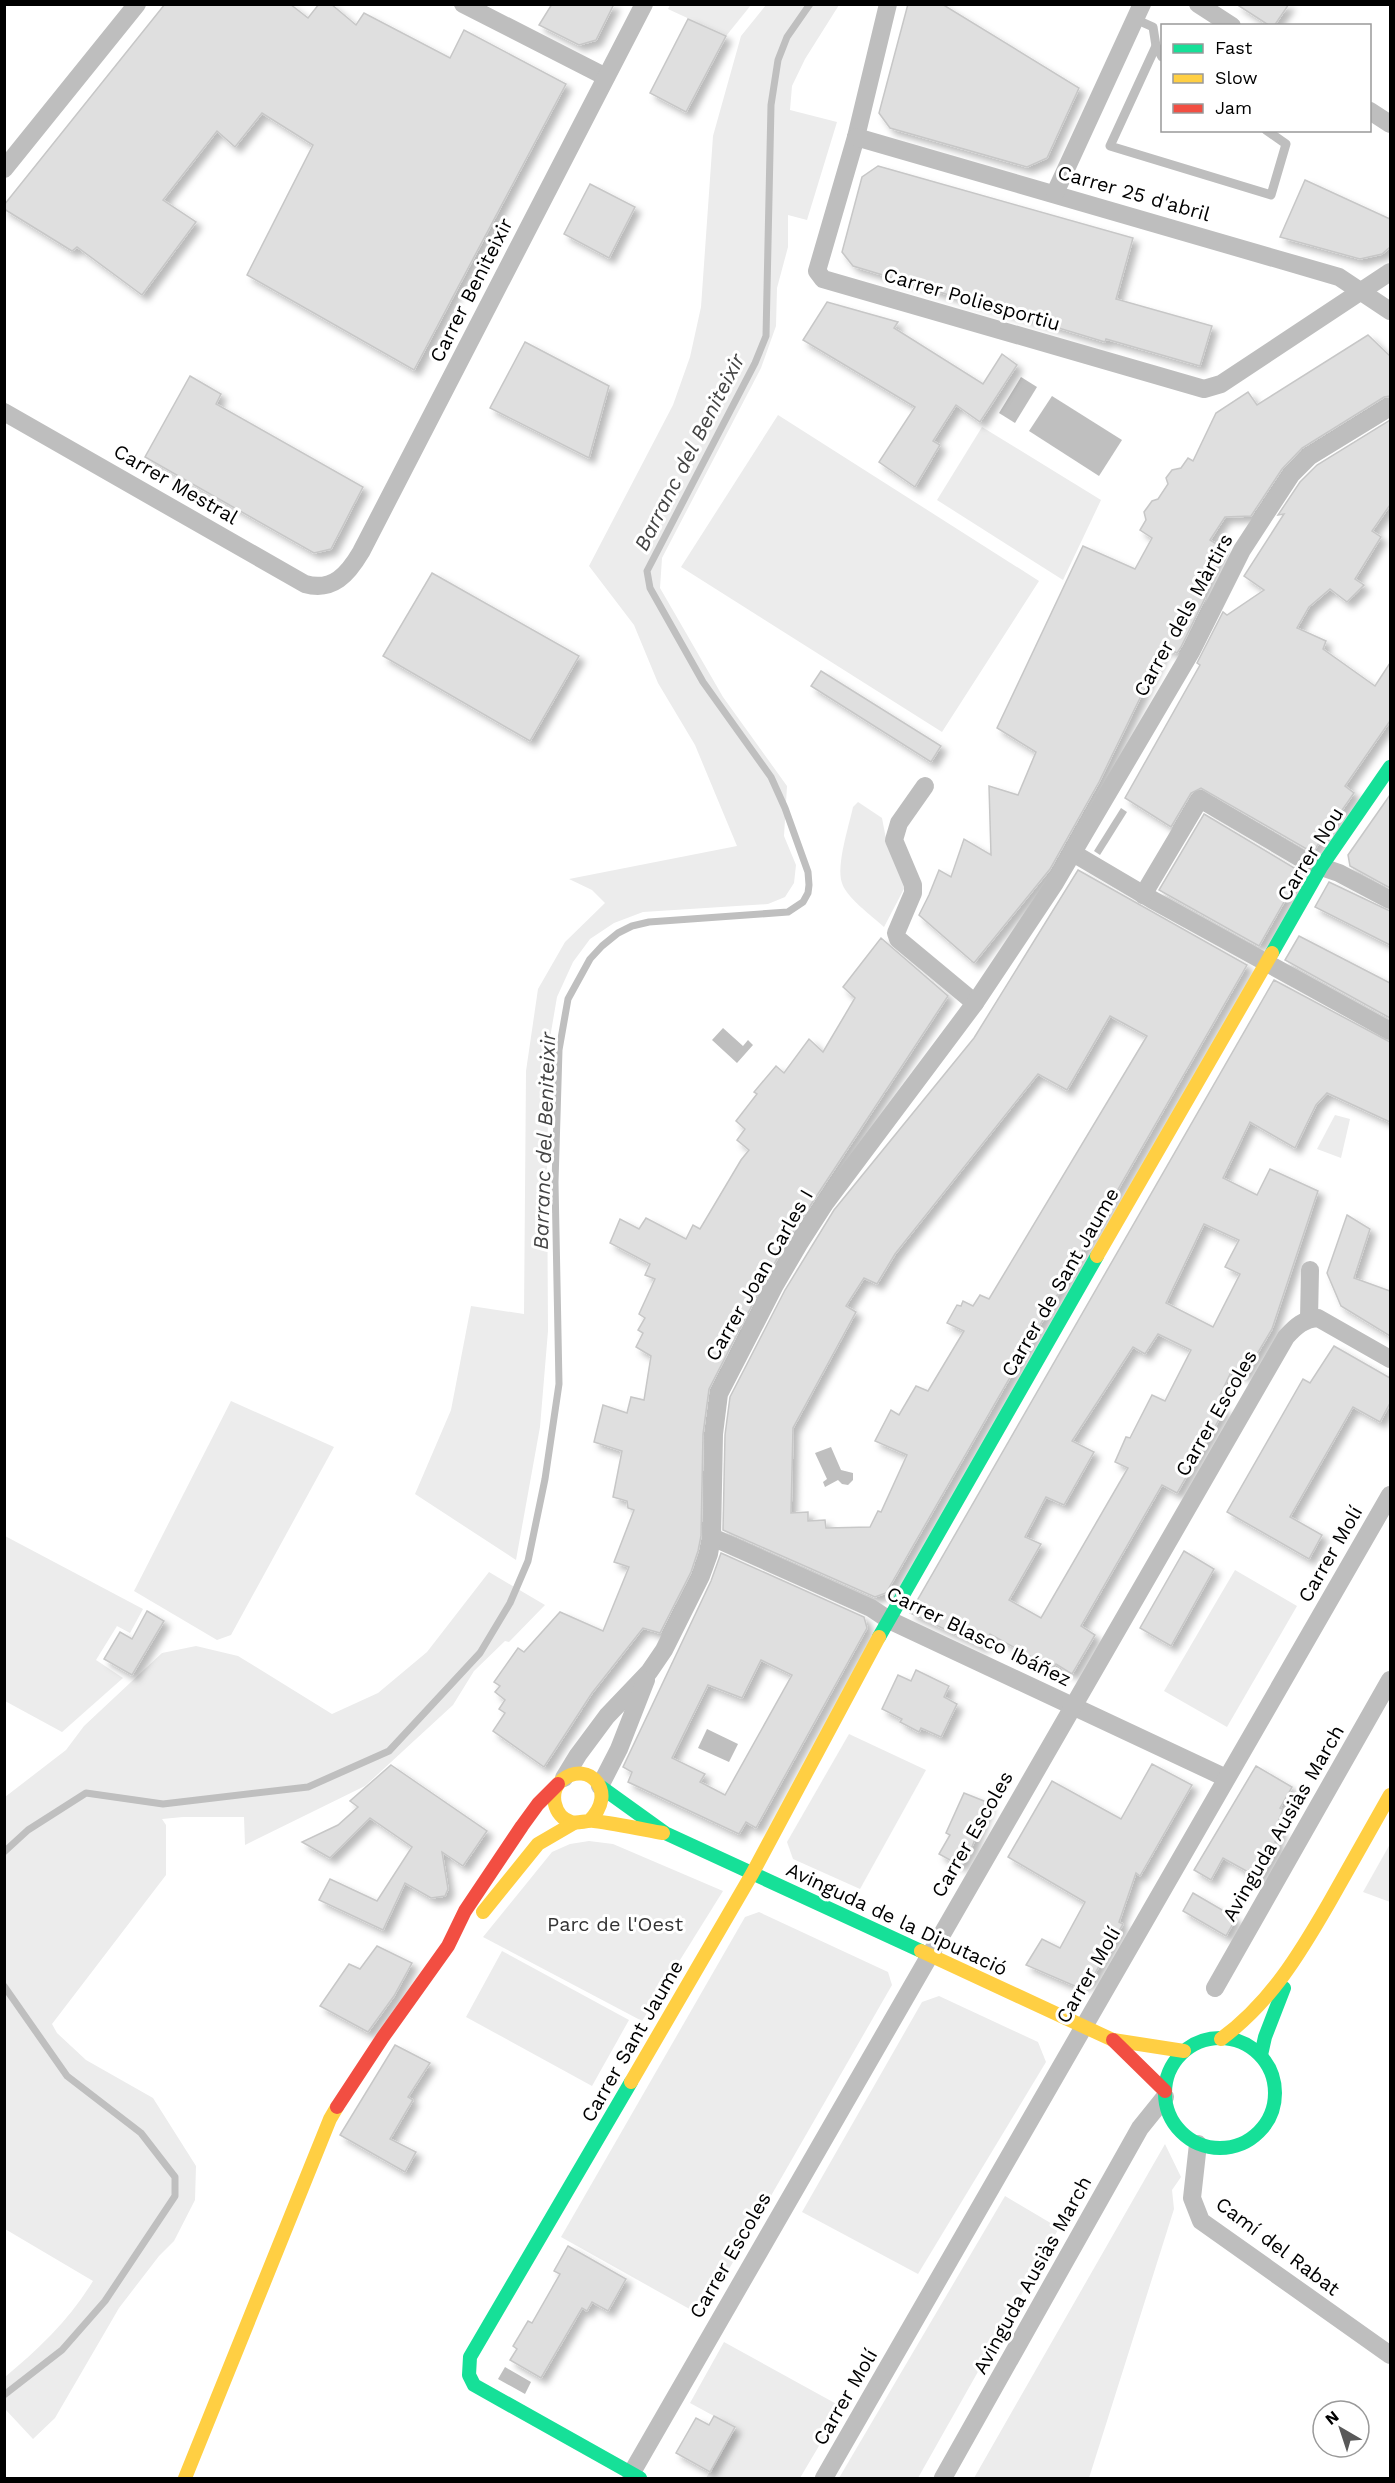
<svg xmlns="http://www.w3.org/2000/svg" width="1395" height="2483" font-family="'Work Sans',sans-serif">
<defs>
<filter id="shadow"><feDropShadow dx="5.5" dy="5.5" stdDeviation="3" flood-color="#0004"/></filter>
</defs>
<rect width="100%" height="100%" fill="#fff"/>
<g fill="#ececec">
<polygon points="670,5 751,5 726,36 668,9"/>
<polygon points="766,5 839,5 805,59 792,86 790,110 837,122 807,220 788,215 788,247 777,288 776,326 761,368 662,558 660,588 723,697 787,786 784,836 796,865 794,883 785,897 768,904 643,912 614,923 590,939 573,962 557,997 551,1032 547,1154 548,1331 540,1427 516,1560 415,1494 451,1410 471,1306 524,1314 526,1071 538,989 565,942 605,903 592,890 569,879 737,846 695,745 658,683 634,625 589,566 673,405 690,357 701,307 713,136 741,36"/>
<polygon points="778,415 1039,581 942,732 681,567"/>
<polygon points="982,427 1101,500 1063,580 937,500"/>
<path d="M858,802l24,16 5,26 19,41 -22,42c-12,-11 -38,-30 -42,-44 -6,-18 7,-57 11,-76z"/>
<polygon points="1335,1115 1350,1119 1341,1158 1317,1149"/>
<polygon points="231,1401 334,1447 231,1635 217,1640 134,1591"/>
<polygon points="5,1536 143,1609 130,1633 117,1626 96,1660 123,1678 62,1732 5,1701"/>
<polygon points="1235,1570 1297,1606 1227,1727 1164,1691"/>
<path d="M489,1572l56,33 -36,37 -4,-1 -31,30 -21,34 -88,81 -120,59 -1,-28h-61l-21,2 4,6v50l-114,149 5,9 29,27 67,38 43,68 -1,34 -21,41 -15,15 -40,52 -64,110 -22,21 -28,-30v-32c35,-29 64,-57 88,-96l-88,-52v-432l61,-47 18,-24 78,-73 34,-7 42,10 94,58 46,-21 49,-41z"/>
<polygon points="849,1734 926,1770 860,1889 793,1859 787,1842"/>
<polygon points="589,1841 613,1844 723,1891 642,2021 483,1937 552,1852 570,1844"/>
<polygon points="1390,1844 1390,1902 1363,1892"/>
<polygon points="759,1912 888,1972 892,1985 702,2316 561,2237 745,1917"/>
<polygon points="502,1951 629,2020 592,2086 466,2017"/>
<polygon points="939,1996 1038,2042 1046,2062 918,2274 802,2212 922,2002"/>
<polygon points="1165,2144 1181,2177 1172,2190 1174,2209 1089,2478 974,2478"/>
<polygon points="1005,2196 1059,2228 918,2478 839,2478"/>
<polygon points="724,2342 842,2407 800,2478 706,2478 736,2428 690,2403"/>
</g>
<g fill="#bfbfbf">
<polygon points="1021,377 1037,387 1015,423 999,413"/>
<polygon points="1052,396 1122,440 1099,476 1029,431"/>
<polygon points="1121,808 1127,812 1100,855 1094,851"/>
<polygon points="723,1028 743,1046 748,1040 753,1045 737,1063 712,1040"/>
<polygon points="831,1447 841,1470 853,1473 853,1480 848,1485 842,1484 838,1480 825,1487 823,1482 827,1479 815,1453"/>
<polygon points="707,1729 738,1744 729,1762 698,1748"/>
<polygon points="505,2367 531,2382 525,2394 498,2379"/>
</g>
<g fill="none" stroke-linecap="round" stroke-linejoin="round">
<g stroke="#bfbfbf" stroke-width="7">
<polyline points="4,1852 28,1830 86,1793 163,1804 308,1787 389,1751 480,1653 510,1603 528,1561 545,1479 559,1384 555,1182 559,1050 568,999 590,959 602,946 618,933 632,926 649,922 788,912 803,902 808,893 809,885 808,872 785,808 771,777 703,682 650,588 647,571 755,363 766,336 771,105 778,60 787,37 810,4"/>
<polyline points="4,1986 67,2076 141,2133 175,2177 175,2196 105,2301 62,2350 4,2395"/>
</g>
</g>
<g fill="#dfdfdf" stroke="#c7c7c7" stroke-width="1.5" fill-rule="evenodd" filter="url(#shadow)">
<polygon points="165,4 290,4 308,18 319,4 331,4 356,25 364,13 450,58 464,30 566,84 414,370 247,275 313,145 262,113 235,147 217,131 163,200 196,222 142,295 77,247 72,251 4,209 4,205"/>
<polygon points="552,4 614,4 596,40 579,45 539,25"/>
<polygon points="908,4 942,4 1079,88 1047,158 1027,167 890,128 879,113"/>
<polygon points="1236,4 1289,4 1274,26 1270,26"/>
<polygon points="688,19 726,36 686,112 650,93"/>
<polygon points="878,166 1133,238 1116,299 1212,326 1200,366 1106,339 1105,342 853,266 842,252 862,177"/>
<polygon points="1305,180 1390,219 1390,247 1382,254 1360,259 1280,237"/>
<polygon points="590,184 635,207 609,258 564,234"/>
<polygon points="827,302 898,322 894,328 983,384 1002,354 1017,365 980,422 956,405 933,441 940,445 915,487 879,462 915,407 803,340"/>
<polygon points="1368,335 1390,356 1390,396 1384,397 1302,448 1282,469 1251,516 1225,517 1210,540 1223,548 1201,596 1205,598 1181,647 1177,653 1165,647 1099,782 1050,869 974,963 919,915 929,895 939,870 951,877 964,839 991,855 989,786 1018,795 1036,752 997,728 1083,546 1135,569 1152,538 1140,530 1146,520 1144,512 1152,501 1158,499 1168,484 1166,478 1172,470 1181,468 1188,458 1193,461 1216,413 1248,392 1257,405"/>
<polygon points="525,342 609,386 589,458 490,408"/>
<polygon points="190,376 221,394 216,404 363,487 331,549 314,553 145,457"/>
<polygon points="1390,420 1390,505 1372,531 1381,537 1355,579 1364,585 1347,602 1330,589 1309,607 1297,628 1326,641 1323,649 1375,686 1390,663 1390,721 1345,786 1354,793 1315,849 1310,851 1201,788 1191,793 1171,827 1125,798 1200,665 1197,663 1223,612 1227,615 1264,590 1244,576 1284,514 1278,515 1300,482 1317,465"/>
<polygon points="432,573 579,656 530,741 383,656"/>
<polygon points="821,671 941,746 931,762 811,686"/>
<polygon points="1390,795 1390,888 1350,866 1348,855"/>
<polygon points="1204,814 1301,872 1259,946 1159,890"/>
<path d="M1078,870l169,95 -361,628 -11,4 -152,-67 2,-95 5,-38 55,-107 49,-80 140,-172zM1110,1016l37,20 -158,263 -9,-4 -7,11 -10,-5 -2,5 -4,-1 -10,18 17,8 -36,60 -12,-5 -17,29 -8,-5 -16,31 32,14 -26,57 -3,-1 -8,16 -44,1 -1,-8 -17,1v-9l-17,1 2,-85 63,-116 -10,-6 18,-28 13,6 18,-30 143,-180 29,16z"/>
<polygon points="1329,882 1390,911 1390,945 1315,907"/>
<polygon points="1299,936 1390,983 1390,1018 1285,960"/>
<polygon points="881,938 948,996 789,1238 765,1280 709,1389 703,1434 701,1536 698,1551 691,1572 660,1633 643,1628 592,1693 544,1767 493,1731 505,1713 499,1709 505,1700 495,1692 500,1686 494,1682 518,1648 524,1652 560,1612 603,1631 629,1567 614,1562 634,1510 628,1508 627,1501 613,1497 622,1451 594,1442 603,1405 627,1413 631,1397 644,1400 651,1356 636,1347 643,1333 638,1330 645,1318 639,1314 655,1279 645,1275 650,1264 610,1243 620,1219 639,1229 646,1218 686,1239 693,1225 700,1229 741,1160 749,1150 737,1140 745,1129 736,1121 757,1094 754,1092 776,1066 784,1073 809,1039 823,1052 855,998 843,987"/>
<path d="M1274,980l116,62v80l-63,-29 -11,12 -21,43 -45,-26 -27,56 34,17 13,-26 48,22 -46,138 -28,47 -12,-6 -16,34 9,5 -48,84 -15,-8 -81,141 14,9 -23,39 -16,-10 -2,3 -17,-7 -47,-26 -7,13 -73,-34zM1204,1224l35,16 -14,27 15,7 -27,53 -47,-24zM1158,1334l33,16 -26,51 -13,-6 -22,43 -4,-1 -11,25 13,6 -87,150 -32,-18 32,-56 -16,-7 21,-40 18,8 30,-53 -22,-11 61,-94 12,7z"/>
<polygon points="1347,1215 1370,1229 1354,1278 1390,1291 1390,1336 1341,1306 1327,1273"/>
<polygon points="1334,1346 1390,1378 1390,1403 1380,1422 1353,1407 1290,1517 1322,1535 1309,1559 1227,1512 1303,1379 1310,1383"/>
<polygon points="1184,1551 1214,1569 1171,1646 1140,1628"/>
<path d="M721,1553l143,64 3,11 -111,200 -10,-6 -7,12 -111,-52 4,-10 -9,-5 88,-186zM761,1660l31,15 -67,120 -25,-13 5,-8 -33,-16 36,-73 34,13z"/>
<polygon points="147,1611 164,1621 132,1675 104,1659 120,1632 132,1639"/>
<polygon points="916,1670 949,1686 944,1697 957,1704 941,1737 921,1728 919,1732 900,1722 902,1719 882,1709 898,1675 911,1681"/>
<polygon points="1152,1764 1192,1785 1140,1876 1136,1873 1119,1922 1123,1924 1090,1982 1077,1987 1026,1965 1042,1939 1060,1948 1085,1902 1008,1857 1052,1781 1121,1819"/>
<polygon points="391,1765 487,1831 463,1866 442,1852 448,1889 445,1896 431,1898 405,1883 383,1930 319,1900 330,1879 377,1901 412,1847 370,1818 330,1858 302,1842 338,1825 358,1807 350,1801"/>
<polygon points="1256,1766 1292,1787 1280,1808 1283,1809 1276,1828 1282,1831 1275,1842 1279,1844 1259,1878 1223,1858 1211,1880 1194,1870"/>
<polygon points="964,1793 989,1803 972,1847 961,1866 939,1854 950,1835 946,1833"/>
<polygon points="1193,1893 1236,1918 1226,1936 1183,1911"/>
<polygon points="377,1946 412,1963 394,1996 368,2032 320,2006 349,1964 360,1969"/>
<polygon points="395,2045 430,2063 408,2097 413,2100 390,2139 416,2152 405,2172 340,2135"/>
<polygon points="568,2246 626,2279 608,2311 592,2302 587,2311 582,2308 541,2378 510,2360 517,2349 513,2346 528,2321 532,2323 560,2274 554,2271"/>
<polygon points="714,2416 735,2427 710,2472 676,2453 696,2418 709,2425"/>
</g>
<g fill="none" stroke-linecap="round" stroke-linejoin="round">
<g stroke="#bebebe" stroke-width="9">
<polyline points="1135,19 1153,27 1156,46 1162,57"/>
<polyline points="1156,46 1110,146 1271,195 1286,144 1266,130"/>
</g>
<g stroke="#bebebe" stroke-width="18">
<polyline points="463,4 606,77"/>
<polyline points="888,4 856,137 817,271 823,279 1204,389 1221,384 1390,272"/>
<polyline points="1198,4 1232,26"/>
<polyline points="1370,111 1390,124"/>
<polyline points="856,137 1339,277 1390,311"/>
<polyline points="4,169 137,4"/>
<polyline points="1055,193 1142,4"/>
<path d="M4,412l301,172c28,8 43,-10 56,-32l283,-548"/>
<polyline points="925,786 899,823 894,840 913,885 913,893 896,933 898,939 975,1003"/>
<polyline points="1073,853 1151,899 1390,1031"/>
<polyline points="1143,895 1200,799 1307,862 1339,873 1390,900"/>
<polyline points="1309,1319 1310,1270"/>
<polyline points="712,1537 871,1608 889,1620 1226,1778"/>
<polyline points="564,1778 578,1755 607,1716 649,1672 664,1650 701,1576 709,1554 712,1537 714,1434 719,1394 775,1285 799,1244 826,1202 975,1003 1055,883 1191,652 1242,550 1291,475 1310,456 1390,407"/>
<polyline points="600,1786 619,1749 646,1680"/>
<polyline points="1215,1988 1390,1680"/>
<polyline points="1198,2144 1192,2198 1201,2221 1390,2355"/>
<path d="M631,2474l655,-1137c10,-11 18,-18 32,-19l72,41"/>
<polyline points="824,2478 1390,1495"/>
<polyline points="943,2478 1140,2128 1165,2097"/>
</g>
<g stroke="#16e098" stroke-width="14">
<polyline points="1272,953 1321,867 1390,767"/>
<polyline points="879,1637 1097,1256"/>
<polyline points="601,1787 665,1833 921,1951"/>
<circle cx="1220" cy="2093" r="55"/>
<polyline points="1261,2055 1265,2037 1284,1988"/>
<polyline points="631,2082 470,2357 469,2375 474,2385 640,2478"/>
</g>
<g stroke="#ffcf43" stroke-width="14">
<polyline points="1097,1256 1272,953"/>
<path d="M589,1821c30,-28 0,-62 -27,-41 -14,12 -8,37 9,42 7,2 15,-2 23,-1 23,3 47,8 69,12"/>
<polyline points="483,1912 538,1844 574,1823"/>
<polyline points="921,1951 1113,2040 1184,2051"/>
<path d="M1221,2039c49,-36 78,-84 108,-136 20,-36 41,-72 61,-108"/>
<polyline points="631,2082 752,1874 879,1637"/>
<polyline points="185,2478 330,2119 337,2107"/>
</g>
<g stroke="#f24e42" stroke-width="14">
<polyline points="1113,2040 1165,2091"/>
<polyline points="337,2107 383,2037 448,1946 465,1911 522,1826 538,1804 558,1784"/>
</g>
</g>
<g text-anchor="middle" dominant-baseline="central" stroke-width="6" stroke-linejoin="round" paint-order="stroke">
<g font-size="20" fill="#000" stroke="#fff">
<text transform="translate(1134 193) rotate(16)">Carrer 25 d'abril</text>
<text transform="translate(471 290) rotate(-63)">Carrer Beniteixir</text>
<text transform="translate(972 299) rotate(16)">Carrer Poliesportiu</text>
<text transform="translate(176 484) rotate(30)">Carrer Mestral</text>
<text transform="translate(1183 615) rotate(-61)">Carrer dels Màrtirs</text>
<text transform="translate(1310 854) rotate(-58)">Carrer Nou</text>
<text transform="translate(759 1275) rotate(-60)">Carrer Joan Carles I</text>
<text transform="translate(1060 1282) rotate(-60)">Carrer de Sant Jaume</text>
<text transform="translate(1216 1413) rotate(-60)">Carrer Escoles</text>
<text transform="translate(1330 1554) rotate(-60)">Carrer Molí</text>
<text transform="translate(979 1636) rotate(26)">Carrer Blasco Ibáñez</text>
<text transform="translate(1283 1823) rotate(-60)">Avinguda Ausiàs March</text>
<text transform="translate(972 1834) rotate(-60)">Carrer Escoles</text>
<text transform="translate(897 1919) rotate(25)">Avinguda de la Diputació</text>
<text transform="translate(1088 1975) rotate(-60)">Carrer Molí</text>
<text transform="translate(632 2041) rotate(-60)">Carrer Sant Jaume</text>
<text transform="translate(1278 2246) rotate(37)">Camí del Rabat</text>
<text transform="translate(730 2255) rotate(-60)">Carrer Escoles</text>
<text transform="translate(1032 2275) rotate(-61)">Avinguda Ausiàs March</text>
<text transform="translate(845 2397) rotate(-60)">Carrer Molí</text>
</g>
<g font-size="20" fill="#333" stroke="#fff">
<text x="615" y="1924">Parc de l'Oest</text>
</g>
<g font-size="21" font-style="italic" fill="#444" stroke="#fff">
<text transform="translate(689 452) rotate(-63)">Barranc del Beniteixir</text>
<text transform="translate(544 1141) rotate(-88)">Barranc del Beniteixir</text>
</g>
</g>
<rect width="1395" height="2483" fill="none" stroke="#000000" stroke-width="12"/>
<rect x="1161" y="24" width="210" height="108" fill="#ffffff" stroke="#999999" stroke-width="1.5"/>
<rect x="1173" y="44" width="30" height="9" fill="#16e098" stroke="#999999" stroke-width="1.5"/>
<text x="1215" y="54" font-size="18" fill="#000000">Fast</text>
<rect x="1173" y="74" width="30" height="9" fill="#ffcf43" stroke="#999999" stroke-width="1.5"/>
<text x="1215" y="84" font-size="18" fill="#000000">Slow</text>
<rect x="1173" y="104" width="30" height="9" fill="#f24e42" stroke="#999999" stroke-width="1.5"/>
<text x="1215" y="114" font-size="18" fill="#000000">Jam</text>
<g transform="translate(1341 2429) rotate(321)"><circle r="28" fill="#ffffff" stroke="#999999" stroke-width="1.5"/>
<path d="M0-4.5L10 22L0 15L-10 22Z" fill="#595959"/>
<text y="-9" font-size="16" font-weight="bold" text-anchor="middle" fill="#000000">N</text>
</g>
</svg>
